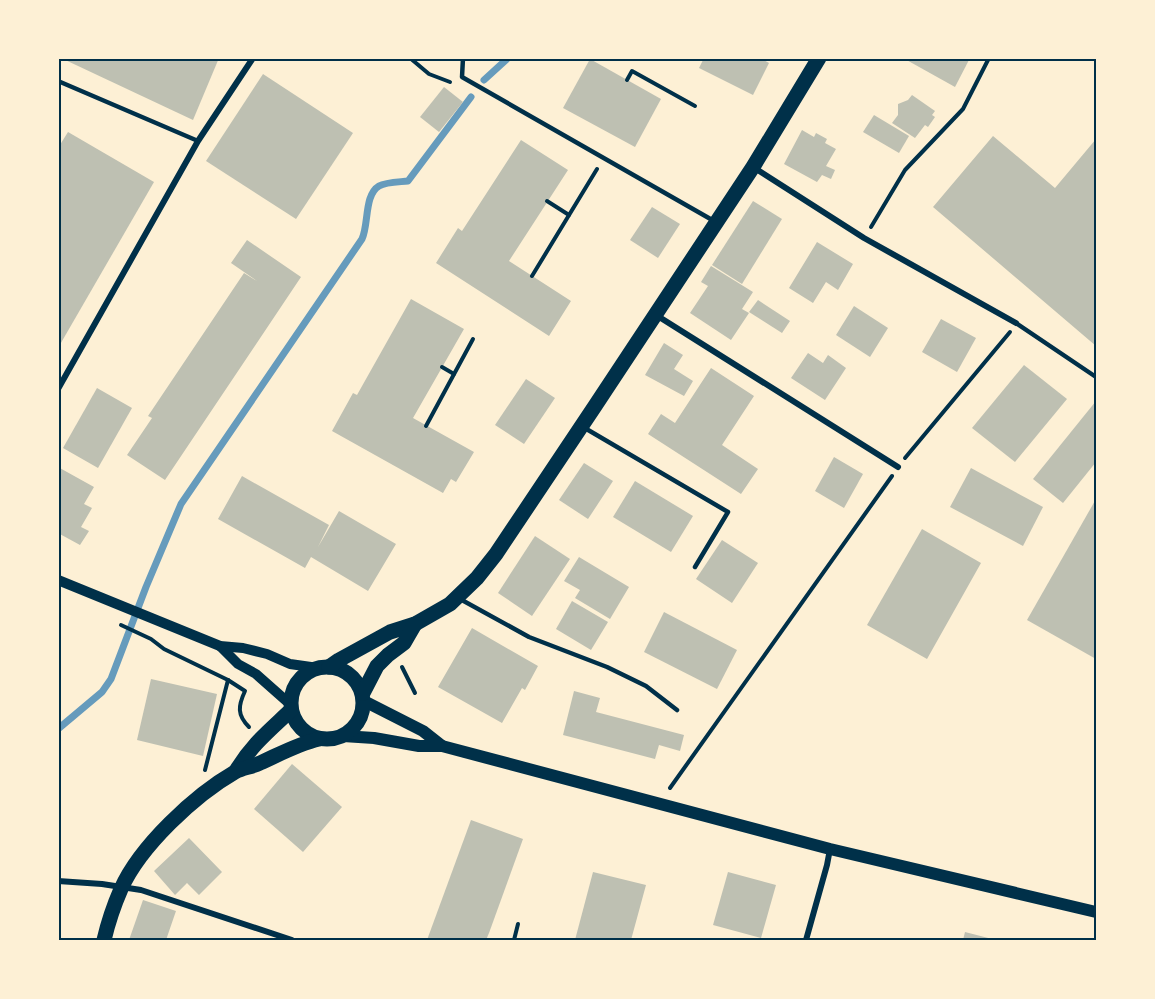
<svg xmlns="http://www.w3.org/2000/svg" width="1155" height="999" font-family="'Source Sans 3',sans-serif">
<rect width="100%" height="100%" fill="#fdf0d5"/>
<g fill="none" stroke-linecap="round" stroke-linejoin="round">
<g stroke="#669bbc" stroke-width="7">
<polyline points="484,80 508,58"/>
<path d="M58,729l44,-37 9,-13 35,-92 35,-83 181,-265c7,-15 2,-44 17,-53 7,-4 21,-4 29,-5l63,-84"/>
</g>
</g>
<g fill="#bec0b2">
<polygon points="61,58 219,58 193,120"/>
<polygon points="704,58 760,58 769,63 753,95 699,68"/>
<polygon points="903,58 970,58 955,87"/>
<polygon points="590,59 661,99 635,147 563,108"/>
<polygon points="263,74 353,133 296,219 206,161"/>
<polygon points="444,87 463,102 439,132 420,117"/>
<polygon points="912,95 935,111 932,115 935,117 928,127 925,125 915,138 892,123 898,115 898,104 908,100"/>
<polygon points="874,115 909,136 899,153 863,132"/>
<polygon points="802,130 814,137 816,133 827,139 825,143 836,149 826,166 835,170 831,179 822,175 817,182 784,164"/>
<polygon points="68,132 154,182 58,348 58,148"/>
<polygon points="993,136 1055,188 1096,139 1096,346 933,207"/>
<polygon points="521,140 568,170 509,261 571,301 549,336 436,263 458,228 462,231"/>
<polygon points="753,201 782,219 742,284 712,265"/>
<polygon points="652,207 680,224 658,258 630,240"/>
<polygon points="247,240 301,277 165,480 127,455 152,418 148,416 244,273 257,281 231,263"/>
<polygon points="817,242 853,264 838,290 826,282 813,303 789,288"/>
<polygon points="711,266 753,292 742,309 749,313 731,340 690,313 708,286 701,282"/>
<polygon points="411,299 464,329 413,418 474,452 456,482 451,479 443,493 332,431 353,393 357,395"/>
<polygon points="758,300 790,321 782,333 749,312"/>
<polygon points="854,306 888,328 870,357 836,335"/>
<polygon points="941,319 976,338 957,372 922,352"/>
<polygon points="664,343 683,355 674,369 693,381 684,396 645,375"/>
<polygon points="808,353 823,363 828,355 846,368 825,400 791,378"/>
<polygon points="1024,365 1067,399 1015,462 972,428"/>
<polygon points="711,368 754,396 722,445 758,469 741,494 648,434 661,414 675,423"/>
<polygon points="526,379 555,398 524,444 495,425"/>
<polygon points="97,388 132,408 98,468 63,448"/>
<polygon points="1096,401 1096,462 1063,503 1033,479"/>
<polygon points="834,457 863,474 844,508 815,491"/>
<polygon points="584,463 613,481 588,519 559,500"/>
<polygon points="58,467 94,487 84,504 92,508 81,527 89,531 80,545 58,533"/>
<polygon points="971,468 1043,507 1023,546 950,507"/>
<polygon points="242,476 329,525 318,547 339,511 396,544 368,591 311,557 305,568 218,519"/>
<polygon points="635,481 693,516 671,552 613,517"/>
<polygon points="1096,499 1096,659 1027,620"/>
<polygon points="922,529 981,563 927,659 867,625"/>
<polygon points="535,536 570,559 532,616 498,593"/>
<polygon points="722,540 758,563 732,603 696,579"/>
<polygon points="579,557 629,587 610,619 575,598 580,590 564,581"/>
<polygon points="572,601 608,622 591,650 556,629"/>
<polygon points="664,612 737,650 717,689 644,652"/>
<polygon points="472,628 538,666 525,690 522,688 502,723 438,687"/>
<polygon points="151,679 217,694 203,756 137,740"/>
<polygon points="574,691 600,698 596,712 684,735 680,751 659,745 655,759 563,735"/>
<polygon points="292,764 342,807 303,852 254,809"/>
<polygon points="471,820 523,839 489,933 486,940 427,940"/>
<polygon points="189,838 222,872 199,895 187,883 175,895 154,871"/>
<polygon points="593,872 646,885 631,940 575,940"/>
<polygon points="728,872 776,885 761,938 713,925"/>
<polygon points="143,900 176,911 166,940 129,940"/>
<polygon points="965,932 996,940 963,940"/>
</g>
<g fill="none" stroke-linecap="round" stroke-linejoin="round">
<g stroke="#003049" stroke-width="4">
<polyline points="410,58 429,74 450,82"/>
<polyline points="627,80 632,71 695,106"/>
<polyline points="547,201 569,215"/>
<polyline points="871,227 905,170 963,109 989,58"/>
<polyline points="532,276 597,169"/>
<polyline points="442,367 454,374"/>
<polyline points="426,426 473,339"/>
<polyline points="905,458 1010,332"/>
<path d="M121,625l30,14 13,10 64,31 17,11c-7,15 -8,24 4,36"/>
<polyline points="402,667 415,693"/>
<polyline points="205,770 228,680"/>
<polyline points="670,788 892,476"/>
<polyline points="514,940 518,924"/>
</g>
<g stroke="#003049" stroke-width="4.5">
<polyline points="463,58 462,77 714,221"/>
<polyline points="58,81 198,141"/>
<polyline points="1016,323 1096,377"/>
<polyline points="583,427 728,512 695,567"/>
<polyline points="460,599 529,637 607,667 646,686 677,710"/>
</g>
<g stroke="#003049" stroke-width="6">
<polyline points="753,167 864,238 1016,323"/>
<polyline points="656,315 898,467"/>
<polyline points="58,389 198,141 253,58"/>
<polyline points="58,881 102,884 141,890 292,940"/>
<polyline points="806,940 827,865 830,849"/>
</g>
<g stroke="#003049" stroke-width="10">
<polyline points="58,580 220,646 243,648 267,654 290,664 318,668"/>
<polyline points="220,646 238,664 256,674 291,705"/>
</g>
<g stroke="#003049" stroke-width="12">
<polyline points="364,701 423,731 442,746"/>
<polyline points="343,736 374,738 419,746 442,746 830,849 1096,912"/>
</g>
<g stroke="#003049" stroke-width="15">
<circle cx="327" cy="703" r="36"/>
<polyline points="329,667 339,660 390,632 415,624 450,604 477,578 496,554 595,406 753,167 819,58"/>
<polyline points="363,693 377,666 388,655 404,643 415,624"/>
<path d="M236,771c16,-27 33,-40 55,-61"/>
<path d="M104,940c4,-17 10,-35 17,-51 19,-43 74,-94 114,-117 7,-4 17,-5 25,-9 20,-9 38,-19 59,-24"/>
</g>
</g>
<rect width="1155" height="999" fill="none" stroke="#fdf0d5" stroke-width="120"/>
<rect x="60" y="60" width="1035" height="879" fill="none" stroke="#003049" stroke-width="2"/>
</svg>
